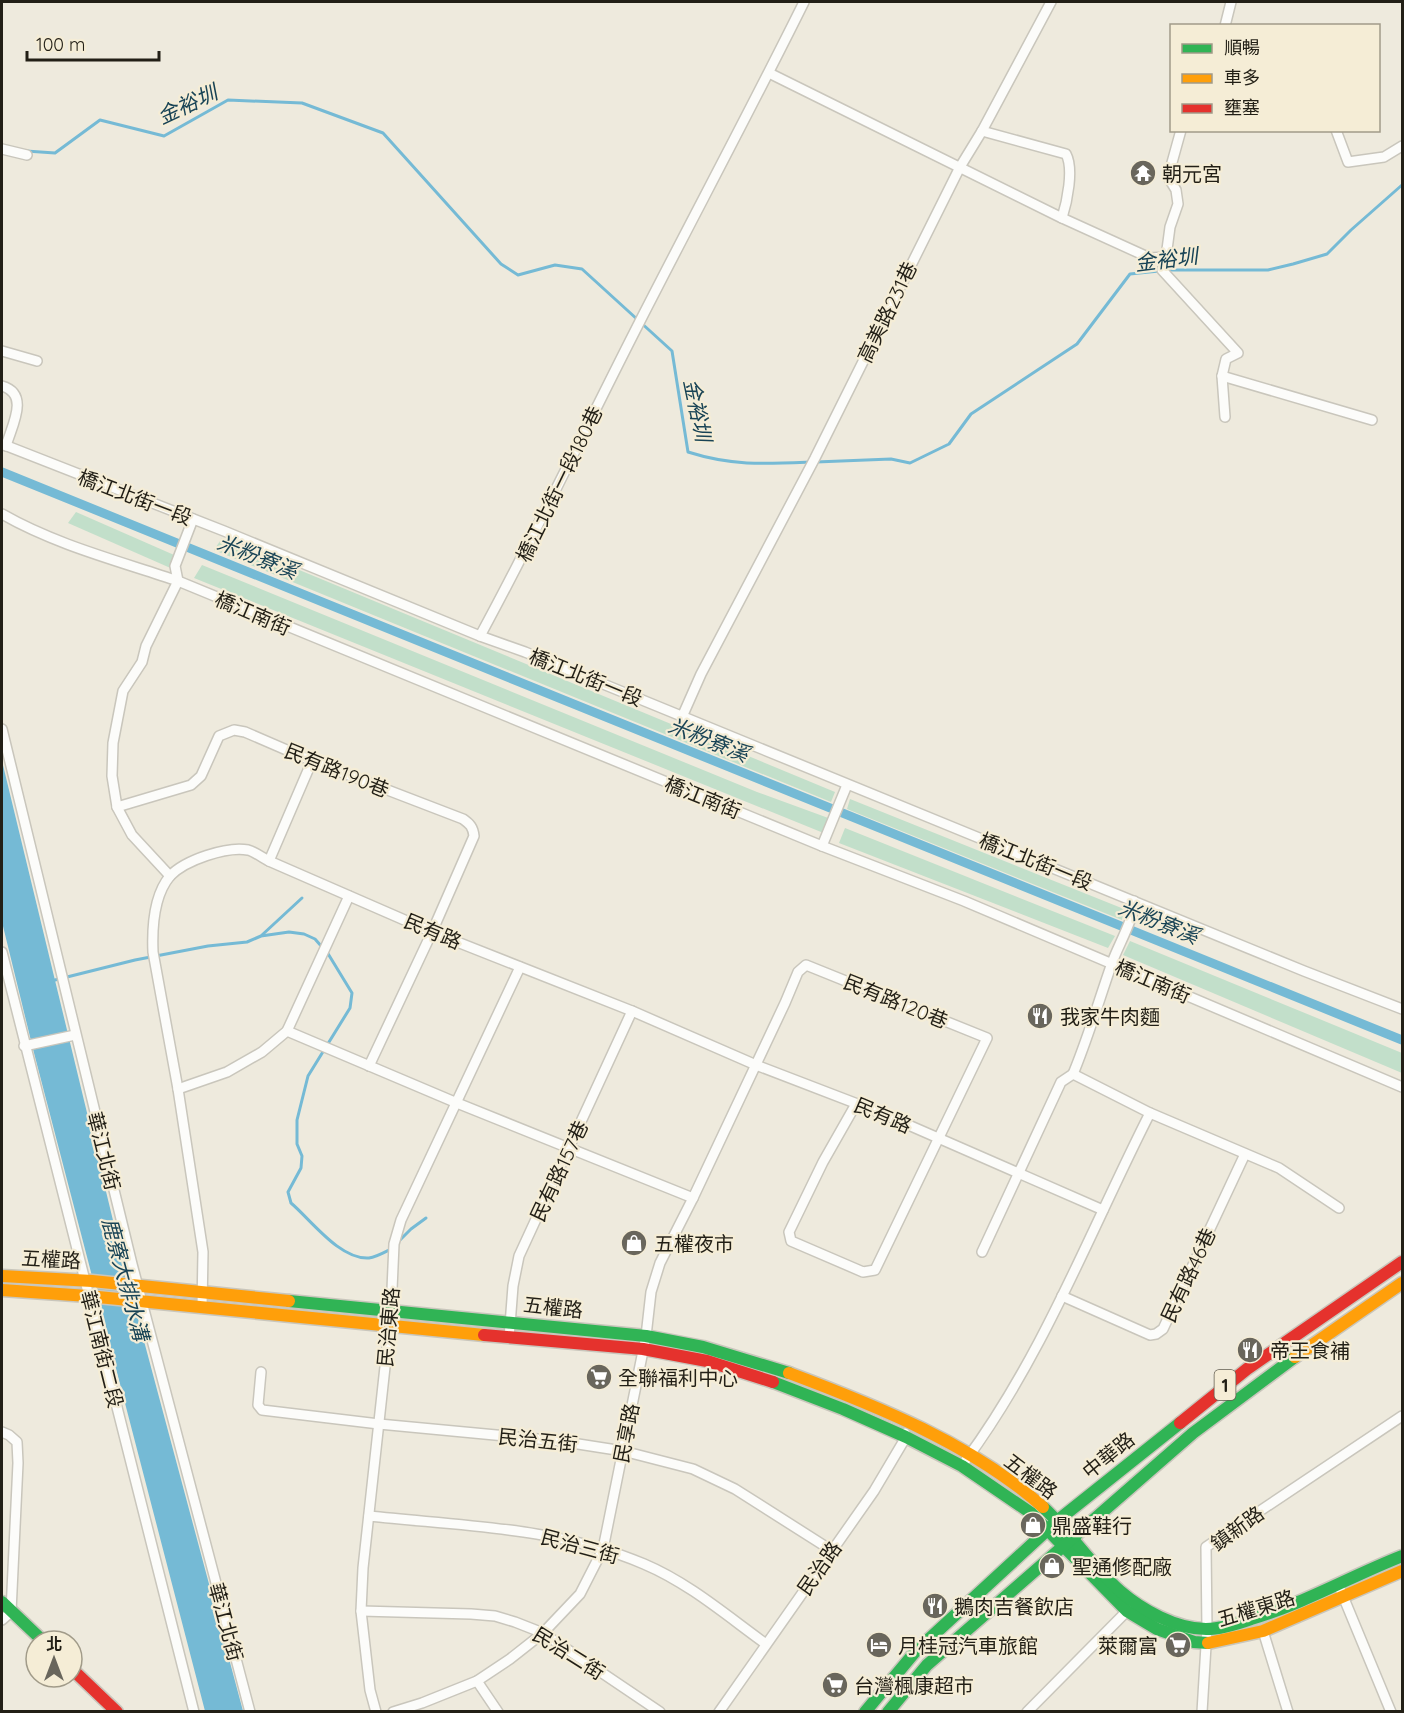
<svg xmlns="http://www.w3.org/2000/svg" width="1404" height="1713" font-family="Quicksand,'Noto Sans TC',sans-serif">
<rect width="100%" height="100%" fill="#eeeadd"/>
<g fill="#c2dfca">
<polygon points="76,512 181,558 175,570 68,523"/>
<polygon points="222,538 835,792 831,802 214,550"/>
<polygon points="202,565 757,792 831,819 826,834 194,578"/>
<polygon points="850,799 1124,909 1122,920 847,809"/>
<polygon points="845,828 1115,936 1108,948 839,843"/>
<polygon points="1130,941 1402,1053 1402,1073 1123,955"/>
</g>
<polygon fill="#75bad5" points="2,761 125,1270 243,1711 205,1711 33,1049 2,922"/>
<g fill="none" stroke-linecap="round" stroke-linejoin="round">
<g stroke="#75bad5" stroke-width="3">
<path d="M26,151l29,2 45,-33 64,16 64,-36 74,3 81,30 118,131 17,11 37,-10 27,4 90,82 16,101c44,14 77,12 122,10"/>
<polyline points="1166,270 1268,270 1293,264 1327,254 1351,230 1402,185"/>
<polyline points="816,462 891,459 910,463 949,444 971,414 1077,344 1130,274 1159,271"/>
<polyline points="262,935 302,898"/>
<path d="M327,952l25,41 -2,15 -42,68 -11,44v24l5,12 -1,12 -13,24 3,11c20,17 49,57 78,55 7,-1 16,-6 22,-9"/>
<polyline points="51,981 135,960 208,946 247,942 261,936 289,932 304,934 315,939 322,947"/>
<polyline points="398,1242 411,1229 426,1218"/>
</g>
<polyline stroke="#75bad5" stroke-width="9" points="2,472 1402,1040"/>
<g stroke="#c9c6bc" stroke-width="12">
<g id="street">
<polyline points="1225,26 1231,2"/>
<polyline points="769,73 1062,218 1150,258 1166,257"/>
<polyline points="1181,130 1168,177 1176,190 1178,204 1170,227 1166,257 1162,270 1238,353 1226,359 1222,376 1225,417"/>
<polyline points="1336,130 1348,162 1384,157 1402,146"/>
<path d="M982,131l84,23c8,15 1,48 -4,64"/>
<polyline points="2,149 27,155"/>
<polyline points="2,351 37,361"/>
<polyline points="1222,376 1372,420"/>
<path d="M2,386c28,8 10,39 4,60"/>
<polyline points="2,444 224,531 480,636 525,652 1304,971 1402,1009"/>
<path d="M2,514c54,31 117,47 176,67l644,265 142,55 438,186"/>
<path d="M480,636c55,-101 104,-205 156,-307 56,-110 114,-218 168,-327"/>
<polyline points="682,717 701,674 815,458 960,167 982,131 1051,2"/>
<polyline points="2,729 132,1264 250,1712"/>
<path d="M117,807l74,-22 10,-9 18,-40 15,-6 11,2 67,29 151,58c7,5 10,8 11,17l-42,96 -63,134"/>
<polyline points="822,846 847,785"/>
<polyline points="269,861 312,761"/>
<polyline points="170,876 132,835 117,807 112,776 113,743 123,691 142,662 146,646 178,581 175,566 193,519"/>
<polyline points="2,952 194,1712"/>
<polyline points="287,1031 457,1103 693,1198"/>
<polyline points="24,1046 75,1035"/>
<polyline points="1073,1074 1150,1113 1279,1168 1339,1208"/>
<path d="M1073,1074c15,-36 26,-74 39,-111 6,-18 22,-43 22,-62"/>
<polyline points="178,1089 227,1072 262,1052 287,1031 349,896"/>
<polyline points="982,1252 1061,1082 1073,1074"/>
<polyline points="1062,1296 1150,1335 1156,1334 1163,1329 1245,1154"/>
<path d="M202,1307l1,-55 -25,-163 -25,-137c-1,-24 1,-57 17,-76 15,-16 57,-30 78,-26 7,2 15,8 21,11l163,71 200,79 124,54 125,48 222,97"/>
<polyline points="509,1338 513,1286 519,1256 632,1011"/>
<polyline points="261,1372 258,1405 262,1410 379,1424 559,1441 623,1451 693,1469 735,1489 831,1550"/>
<polyline points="2,1432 9,1435 17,1442 18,1463 11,1612 2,1620"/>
<path d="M966,1460c78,-106 125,-231 184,-347"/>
<path d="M369,1516c92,10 189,11 275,48 45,19 83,52 122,80"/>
<polyline points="1338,1584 1391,1712"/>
<polyline points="361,1611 471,1614 495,1616 515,1622 543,1633 660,1712"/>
<polyline points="1263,1631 1288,1712"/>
<polyline points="477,1681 498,1712"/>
<polyline points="376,1712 370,1690 361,1611 363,1568 391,1312 394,1244 401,1220 520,967"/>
<polyline points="393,1712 422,1703 477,1681 510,1659 543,1633 580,1594 603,1549 646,1336 651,1292 660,1263 693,1198 785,1003 798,972 806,965 987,1038 875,1270 863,1272 791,1241 789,1232 823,1162 856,1104"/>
<polyline points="719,1712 874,1491 906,1437 905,1433"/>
<polyline points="1027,1712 1127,1611"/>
<polyline points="1202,1712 1207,1629 1206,1547 1402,1416"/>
</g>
</g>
<g stroke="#c9c6bc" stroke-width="15">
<g id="fast">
<polyline points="289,1301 646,1336 703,1347 789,1373"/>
<polyline points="773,1382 843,1409 906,1437 962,1466 1031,1513 1127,1611 1157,1629 1194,1642 1208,1643"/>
<path d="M1043,1507c28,26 49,59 77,84 22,19 56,38 86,38 15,0 31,-5 45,-10 52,-15 100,-43 151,-63"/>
<polyline points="2,1602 43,1641"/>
<polyline points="865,1712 915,1652 1057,1521 1180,1423"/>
<polyline points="888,1712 927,1665 1193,1433 1295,1357"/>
</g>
</g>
<g stroke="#c9c6bc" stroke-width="15">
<g id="slow">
<polyline points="2,1276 92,1281 289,1301"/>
<polyline points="2,1290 88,1296 484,1335"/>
<polyline points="1295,1357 1402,1283"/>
<path d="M789,1373c88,33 183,71 254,134"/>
<polyline points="1208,1643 1263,1631 1402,1571"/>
</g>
</g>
<g stroke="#c9c6bc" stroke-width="15">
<g id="jam">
<polyline points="484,1335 643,1349 707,1361 773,1382"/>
<polyline points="1180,1423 1247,1369 1402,1262"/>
<polyline points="72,1669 117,1712"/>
</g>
</g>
<use href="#street" stroke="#fcfcfa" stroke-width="9"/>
<use href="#fast" stroke="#30b455" stroke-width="12"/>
<use href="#slow" stroke="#ff9f0a" stroke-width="12"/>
<use href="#jam" stroke="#e5322d" stroke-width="12"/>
</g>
<defs>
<g id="temple-disc" transform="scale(1.35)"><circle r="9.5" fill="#69665c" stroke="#f5edd6"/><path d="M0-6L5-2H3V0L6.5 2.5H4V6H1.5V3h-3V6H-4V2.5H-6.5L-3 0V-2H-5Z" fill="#fff"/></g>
<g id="restaurant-disc" transform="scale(1.35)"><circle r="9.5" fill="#69665c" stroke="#f5edd6"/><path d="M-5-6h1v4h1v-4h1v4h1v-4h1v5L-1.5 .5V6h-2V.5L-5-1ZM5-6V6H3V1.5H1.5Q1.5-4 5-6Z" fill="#fff"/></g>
<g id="shop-disc" transform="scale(1.35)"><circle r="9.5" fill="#69665c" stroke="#f5edd6"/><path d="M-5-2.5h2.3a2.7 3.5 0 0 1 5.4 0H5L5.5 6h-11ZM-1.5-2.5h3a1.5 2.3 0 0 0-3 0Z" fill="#fff"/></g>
<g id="supermarket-disc" transform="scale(1.35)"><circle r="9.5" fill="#69665c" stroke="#f5edd6"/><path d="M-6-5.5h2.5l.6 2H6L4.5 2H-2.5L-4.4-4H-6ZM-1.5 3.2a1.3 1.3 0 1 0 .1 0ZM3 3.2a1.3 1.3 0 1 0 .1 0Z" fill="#fff"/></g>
<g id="hotel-disc" transform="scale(1.35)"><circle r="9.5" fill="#69665c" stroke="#f5edd6"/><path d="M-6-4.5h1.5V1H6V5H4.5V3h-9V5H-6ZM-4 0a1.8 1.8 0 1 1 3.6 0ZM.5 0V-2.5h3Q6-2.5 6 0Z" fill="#fff"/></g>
</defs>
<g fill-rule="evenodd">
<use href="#temple-disc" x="1143" y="173"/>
<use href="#restaurant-disc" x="1040" y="1016"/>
<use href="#shop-disc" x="634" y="1243"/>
<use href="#restaurant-disc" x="1250" y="1350"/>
<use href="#supermarket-disc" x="599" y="1377"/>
<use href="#shop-disc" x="1033" y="1525"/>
<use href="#shop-disc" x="1052" y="1566"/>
<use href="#restaurant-disc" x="935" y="1606"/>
<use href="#hotel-disc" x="879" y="1645"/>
<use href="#supermarket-disc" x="1178" y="1645"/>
<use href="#supermarket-disc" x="835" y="1685"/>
</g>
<g text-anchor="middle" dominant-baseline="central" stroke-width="4.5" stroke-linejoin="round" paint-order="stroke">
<rect fill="#f5edd6" stroke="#615d50" stroke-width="1.5" x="1214.5" y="1370" width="21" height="30" rx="4.5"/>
<g font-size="18" font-weight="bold" fill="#221f16">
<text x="1225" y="1385">1</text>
</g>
<g font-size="20" fill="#221f16" stroke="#f5edd6" text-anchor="start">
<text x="1162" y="173">朝元宮</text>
<text x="1060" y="1016">我家牛肉麵</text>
<text x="654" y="1243">五權夜市</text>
<text x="1270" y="1350">帝王食補</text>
<text x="618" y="1377">全聯福利中心</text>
<text x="1052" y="1525">鼎盛鞋行</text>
<text x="1072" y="1566">聖通修配廠</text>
<text x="954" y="1606">鵝肉吉餐飲店</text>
<text x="898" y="1645">月桂冠汽車旅館</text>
<text x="1158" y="1645" text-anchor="end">萊爾富</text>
<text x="854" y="1685">台灣楓康超市</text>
</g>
<g font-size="20" fill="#221f16" stroke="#f5edd6">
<text transform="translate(887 312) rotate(-64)">高美路231巷</text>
<text transform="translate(559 484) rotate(-64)">橋江北街一段180巷</text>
<text transform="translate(135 497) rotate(21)">橋江北街一段</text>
<text transform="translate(253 613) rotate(23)">橋江南街</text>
<text transform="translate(586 677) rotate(22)">橋江北街一段</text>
<text transform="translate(337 770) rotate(22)">民有路190巷</text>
<text transform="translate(703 797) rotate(22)">橋江南街</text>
<text transform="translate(1036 861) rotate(22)">橋江北街一段</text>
<text transform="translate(433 931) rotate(23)">民有路</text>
<text transform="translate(1153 981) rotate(23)">橋江南街</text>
<text transform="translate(896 1001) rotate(22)">民有路120巷</text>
<text transform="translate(883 1115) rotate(23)">民有路</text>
<text transform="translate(104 1151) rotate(76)">華江北街</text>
<text transform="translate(559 1171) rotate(-65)">民有路157巷</text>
<text transform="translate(51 1259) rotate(3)">五權路</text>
<text transform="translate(1188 1275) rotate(-65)">民有路46巷</text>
<text transform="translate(553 1307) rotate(6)">五權路</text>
<text transform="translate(388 1327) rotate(-85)">民治東路</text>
<text transform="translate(102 1349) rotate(76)">華江南街二段</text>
<text transform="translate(626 1433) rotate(-79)">民享路</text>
<text transform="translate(538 1440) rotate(6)">民治五街</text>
<text transform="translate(1108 1455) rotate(-39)">中華路</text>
<text transform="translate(1031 1476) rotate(37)">五權路</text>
<text transform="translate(1237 1528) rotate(-36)">鎮新路</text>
<text transform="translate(580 1546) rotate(15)">民治三街</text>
<text transform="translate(819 1568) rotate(-55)">民治路</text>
<text transform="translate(1256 1608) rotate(-17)">五權東路</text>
<text transform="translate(226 1622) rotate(75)">華江北街</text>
<text transform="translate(569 1653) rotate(32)">民治二街</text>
</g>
<g font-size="21" font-style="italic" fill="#184355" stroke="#f5edd6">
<text transform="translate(187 104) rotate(-25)">金裕圳</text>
<text transform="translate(1166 259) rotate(-7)">金裕圳</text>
<text transform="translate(698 410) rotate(78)">金裕圳</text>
<text transform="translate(258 556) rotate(22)">米粉寮溪</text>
<text transform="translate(709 739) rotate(22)">米粉寮溪</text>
<text transform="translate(1159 921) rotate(22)">米粉寮溪</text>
<text transform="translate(126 1279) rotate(75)">鹿寮大排水溝</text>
</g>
</g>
<rect width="1404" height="1713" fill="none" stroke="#221f16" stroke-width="6"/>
<rect x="1170" y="24" width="210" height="108" fill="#f5edd6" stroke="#a19b89" stroke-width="1.5"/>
<rect x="1182" y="44" width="30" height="9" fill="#30b455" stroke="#a19b89" stroke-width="1.5"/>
<text x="1224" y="54" font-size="18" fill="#221f16">順暢</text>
<rect x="1182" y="74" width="30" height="9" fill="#ff9f0a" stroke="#a19b89" stroke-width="1.5"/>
<text x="1224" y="84" font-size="18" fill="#221f16">車多</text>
<rect x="1182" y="104" width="30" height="9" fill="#e5322d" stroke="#a19b89" stroke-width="1.5"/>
<text x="1224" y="114" font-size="18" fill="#221f16">壅塞</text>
<g transform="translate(54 1659)"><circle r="28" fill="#f5edd6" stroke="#a19b89" stroke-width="1.5"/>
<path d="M0-4.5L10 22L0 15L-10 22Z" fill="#69665c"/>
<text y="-9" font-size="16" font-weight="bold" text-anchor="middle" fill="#221f16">北</text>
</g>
<path d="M27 51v9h132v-9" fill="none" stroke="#221f16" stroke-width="3"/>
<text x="36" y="51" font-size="18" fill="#221f16" stroke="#f5edd6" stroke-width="4.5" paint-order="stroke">100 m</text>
</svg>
